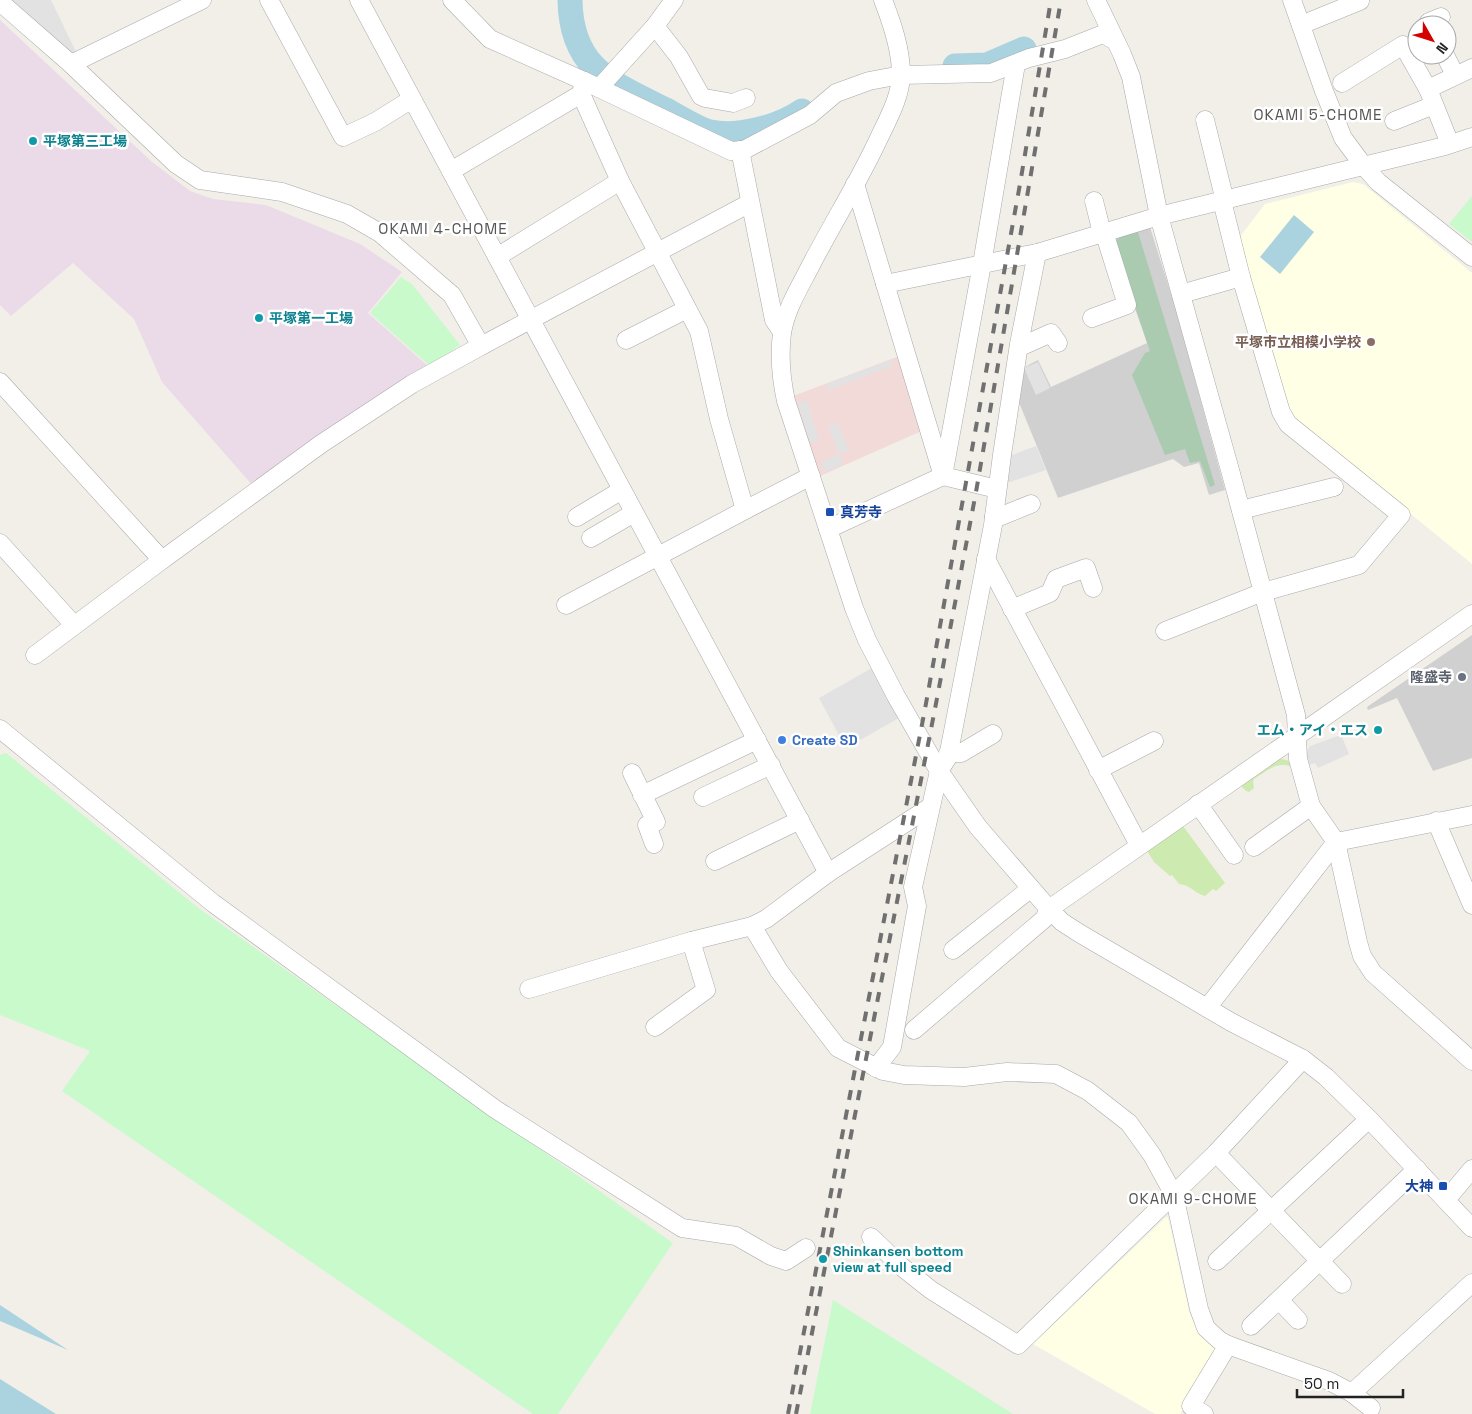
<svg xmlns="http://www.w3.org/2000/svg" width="1472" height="1414" font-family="'Space Grotesk','Noto Sans JP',sans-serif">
<rect width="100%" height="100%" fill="#f2efe9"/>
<polygon fill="#f2dad9" points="902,355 926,429 818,477 793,396"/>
<polygon fill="#ebdbe8" points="0,20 151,161 190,191 213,199 266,205 360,244 402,272 368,313 428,366 253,486 162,382 134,319 73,263 11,316 0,305"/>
<g fill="#ffffe5">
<polygon points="1353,182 1363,184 1472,273 1472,564 1296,420 1290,410 1239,238 1265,204"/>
<polygon points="1168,1217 1189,1311 1193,1321 1205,1339 1219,1350 1180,1414 1155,1414 1033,1344 1165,1218"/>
</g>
<g fill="#d0d0d0">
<polygon points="1149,224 1176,310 1225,490 1209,495 1199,463 1184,467 1173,459 1058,498 1018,400 1023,368 1038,360 1051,387 1147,343 1111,240"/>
<polygon points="1472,635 1472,758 1433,771 1397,698 1368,710 1367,707"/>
</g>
<g fill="#cdebb0">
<path d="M1281,759l6,1 6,7c-17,-6 -24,3 -39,12l-1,3 1,6 -5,4 -3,-1 -6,-6 36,-25z"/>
<path d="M1183,826l42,57 -9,8 -3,-2 -8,7c-11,-3 -14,-11 -26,-12l-7,-9 -2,1 -16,-14 -8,-13z"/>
</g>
<polygon fill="#aacbaf" points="1137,229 1215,485 1210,487 1200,461 1190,463 1185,449 1165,455 1132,375 1145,353 1150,351 1114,244 1123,232"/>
<g fill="#c8facc">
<polygon points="1472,196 1472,242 1449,224"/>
<polygon points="401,277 412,284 460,345 430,366 370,313"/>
<polygon points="6,753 201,910 673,1243 558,1414 533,1414 62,1091 90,1051 0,1015 0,755"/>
<polygon points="833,1300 1013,1414 810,1414"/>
</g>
<g fill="#e2e2e2">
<polygon points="10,0 51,0 77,54 69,54"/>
<polygon points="894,359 890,367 825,391 829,383"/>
<polygon points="1038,362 1050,388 1036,395 1024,368"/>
<polygon points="807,400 819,440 810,443 797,403"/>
<polygon points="837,423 849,450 839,454 843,464 825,472 821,462 839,454 828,426"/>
<polygon points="1036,446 1046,470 1004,484 1007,457"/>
<polygon points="872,668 899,718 846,748 819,698"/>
<polygon points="1341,735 1349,754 1318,768 1315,763 1309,765 1305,754 1310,746"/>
</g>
<g fill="#aad3df">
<polygon points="1294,215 1314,232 1280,274 1260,257"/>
<polygon points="0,1305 68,1350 0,1321"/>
<polygon points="0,1379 56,1414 0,1414"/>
</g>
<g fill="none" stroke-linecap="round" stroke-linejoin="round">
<g stroke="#aad3df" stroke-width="25">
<path d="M570,0c1,69 42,83 96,110 11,6 32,19 44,22 27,6 69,-5 92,-21"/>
<polyline points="955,66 987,65 1024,49"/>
</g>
<g stroke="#a9a9a9" stroke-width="19">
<g id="minor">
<polyline points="269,0 343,137 375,122 412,99"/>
<polyline points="359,0 828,873"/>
<polyline points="452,0 490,39 584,81"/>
<path d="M883,0c9,23 18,49 18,74 0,22 -13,45 -22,64 -20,43 -45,83 -67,125 -11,22 -26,45 -30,70 -3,23 -1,45 4,68l68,207 13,32 29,56 43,75 39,56 71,82 13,13 17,11 152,89 72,37 23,18 43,42 103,109"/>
<polyline points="1096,0 1122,54 1131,77 1159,216 1230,470 1296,715 1298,759 1311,806 1336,842 1358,942 1362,956 1373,973 1472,1061"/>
<polyline points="1292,0 1324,91 1343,138 1363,165 1378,182 1472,257"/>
<polyline points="0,2 71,64 176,164 200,180 282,192 347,214 380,233 452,295 481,346 750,203"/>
<polyline points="1301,25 1360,1"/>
<polyline points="1431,25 1429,22 1441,17"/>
<polyline points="655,26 679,57 701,96 705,98 733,103 746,98"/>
<polyline points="1445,55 1455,75"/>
<polyline points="71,64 202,0"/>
<polyline points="1342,83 1403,45 1428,89 1450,144"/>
<polyline points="599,88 655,26 674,0"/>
<polyline points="1428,89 1472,68"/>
<polyline points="1205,120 1225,201"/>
<polyline points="1394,121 1434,105"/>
<polyline points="740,150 774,320 782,332"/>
<polyline points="451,171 581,94"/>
<polyline points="855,184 942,473"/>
<polyline points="1094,201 1102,233"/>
<polyline points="497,257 620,181"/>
<polyline points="885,284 1037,253 1159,216 1445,146 1472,137"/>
<polyline points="1181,294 1241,277"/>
<polyline points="1092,318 1127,305 1104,232"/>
<polyline points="626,340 687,309"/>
<polyline points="1019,346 1022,346 1051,333 1058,343"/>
<polyline points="0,382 162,560 35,655"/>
<polyline points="811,476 745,510 719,419 699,331 620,181 581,94 584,81 731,151 744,150 810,115 836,93 869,81 901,75 991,73 1029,58 1065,49 1103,34 1114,40"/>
<polyline points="943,476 982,264 1016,64"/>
<polyline points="1241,510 1334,487"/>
<polyline points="994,516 999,517 1031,504"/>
<polyline points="577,517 622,490"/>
<polyline points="828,529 943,476 997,489"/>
<polyline points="591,538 634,513"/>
<polyline points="0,543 74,625"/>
<polyline points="986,559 1139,845"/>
<polyline points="162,560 321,444 412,384 481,346"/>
<polyline points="566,605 745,510"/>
<polyline points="1012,609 1050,593 1056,579 1086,568 1093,588"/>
<polyline points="1165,631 1263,592 1359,565 1401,515 1288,424 1281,412 1241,277 1222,201"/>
<polyline points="0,729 213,903 495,1109 682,1228 736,1236 771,1256 786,1261 806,1248"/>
<polyline points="948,753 961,753 993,734"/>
<polyline points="1098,770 1154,741"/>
<polyline points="632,773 656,822 647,825 654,844"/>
<polyline points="642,795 757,740"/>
<polyline points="703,797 771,765"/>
<polyline points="1198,804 1234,855"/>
<polyline points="930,807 828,873 766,919 752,926 779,971 838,1048 883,1071 904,1075 964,1077 1007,1072 1056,1074 1088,1091 1129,1123 1152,1155 1174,1195 1199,1309 1206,1328 1219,1340 1228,1345 1329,1381 1352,1393 1472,1283"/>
<polyline points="1436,821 1472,905"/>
<polyline points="1254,847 1311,806"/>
<polyline points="715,861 800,820"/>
<polyline points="953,950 1030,889"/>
<polyline points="529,989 691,941 752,926"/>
<polyline points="1207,1008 1336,842 1472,815"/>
<polyline points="655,1027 706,990 691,941"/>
<polyline points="914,1030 1044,919 1049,909 1472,614"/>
<polyline points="876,1068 892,1047 917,906 913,887 939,771 948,757 993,525 1002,455 1019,344 1037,253"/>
<polyline points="1216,1153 1342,1284"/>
<polyline points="1446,1200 1472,1169"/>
<polyline points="871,1237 902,1267 931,1290 1018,1345 1216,1153 1303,1059"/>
<polyline points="1217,1261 1369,1119"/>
<polyline points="1279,1300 1298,1320"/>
<polyline points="1251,1326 1417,1169"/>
<polyline points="1352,1393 1371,1408"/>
<polyline points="1204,1414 1191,1406 1228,1345"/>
</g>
</g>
<use href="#minor" stroke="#fff" stroke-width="18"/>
<g stroke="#707070" stroke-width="4" stroke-dasharray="10 10" stroke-linecap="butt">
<polyline points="788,1414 925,709 1020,184 1051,0"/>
<polyline points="796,1414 934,714 976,492 1061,0"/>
</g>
</g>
<g fill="#0f9aa8" stroke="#fff" stroke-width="2">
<circle cx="33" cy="141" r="5"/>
<circle cx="259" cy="318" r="5"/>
<circle cx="1378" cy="730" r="5"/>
<circle cx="823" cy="1259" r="5"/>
</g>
<circle fill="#8d6e63" stroke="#fff" stroke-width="2" cx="1371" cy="342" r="5"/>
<g fill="#1a4fb4" stroke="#fff" stroke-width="2">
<rect x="825" y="507" width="10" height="10" rx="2.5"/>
<rect x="1438" y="1181" width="10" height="10" rx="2.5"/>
</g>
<circle fill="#6b7280" stroke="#fff" stroke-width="2" cx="1462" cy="677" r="5"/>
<circle fill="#3f7fe0" stroke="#fff" stroke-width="2" cx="782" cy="740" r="5"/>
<g text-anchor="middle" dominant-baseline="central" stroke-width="5" stroke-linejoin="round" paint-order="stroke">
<g font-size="14" font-weight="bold" fill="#0d838f" stroke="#fff" text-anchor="start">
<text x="43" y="141">平塚第三工場</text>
<text x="269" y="318">平塚第一工場</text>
<text x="1368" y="730" text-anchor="end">エム・アイ・エス</text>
<text x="833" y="1251">Shinkansen bottom<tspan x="833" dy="16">view at full speed</tspan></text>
</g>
<g font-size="14" font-weight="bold" fill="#785e54" stroke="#fff" text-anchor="end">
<text x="1361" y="342">平塚市立相模小学校</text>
</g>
<g font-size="14" font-weight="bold" fill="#164399" stroke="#fff" text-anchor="start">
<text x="840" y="512">真芳寺</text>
<text x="1433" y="1186" text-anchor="end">大神</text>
</g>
<g font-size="14" font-weight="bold" fill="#5b616d" stroke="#fff" text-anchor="end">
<text x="1452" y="677">隆盛寺</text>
</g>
<g font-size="14" font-weight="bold" fill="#366cbe" stroke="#fff" text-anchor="start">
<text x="792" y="740">Create SD</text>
</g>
<g font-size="15" letter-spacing="1" fill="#555" stroke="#fff">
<text x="1318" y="114">OKAMI 5-CHOME</text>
<text x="443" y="228">OKAMI 4-CHOME</text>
<text x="1193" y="1198">OKAMI 9-CHOME</text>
</g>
</g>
<g transform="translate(1432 40) rotate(129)"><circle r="24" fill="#ffffff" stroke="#a7a7a7"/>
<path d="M0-4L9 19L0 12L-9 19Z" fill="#d40000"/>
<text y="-8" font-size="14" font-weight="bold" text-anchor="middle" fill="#222222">N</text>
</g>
<path d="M1297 1389v8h106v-8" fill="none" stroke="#222222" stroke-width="2.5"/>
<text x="1304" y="1389" font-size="15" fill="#222222" stroke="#ffffff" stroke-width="4" paint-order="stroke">50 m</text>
</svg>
